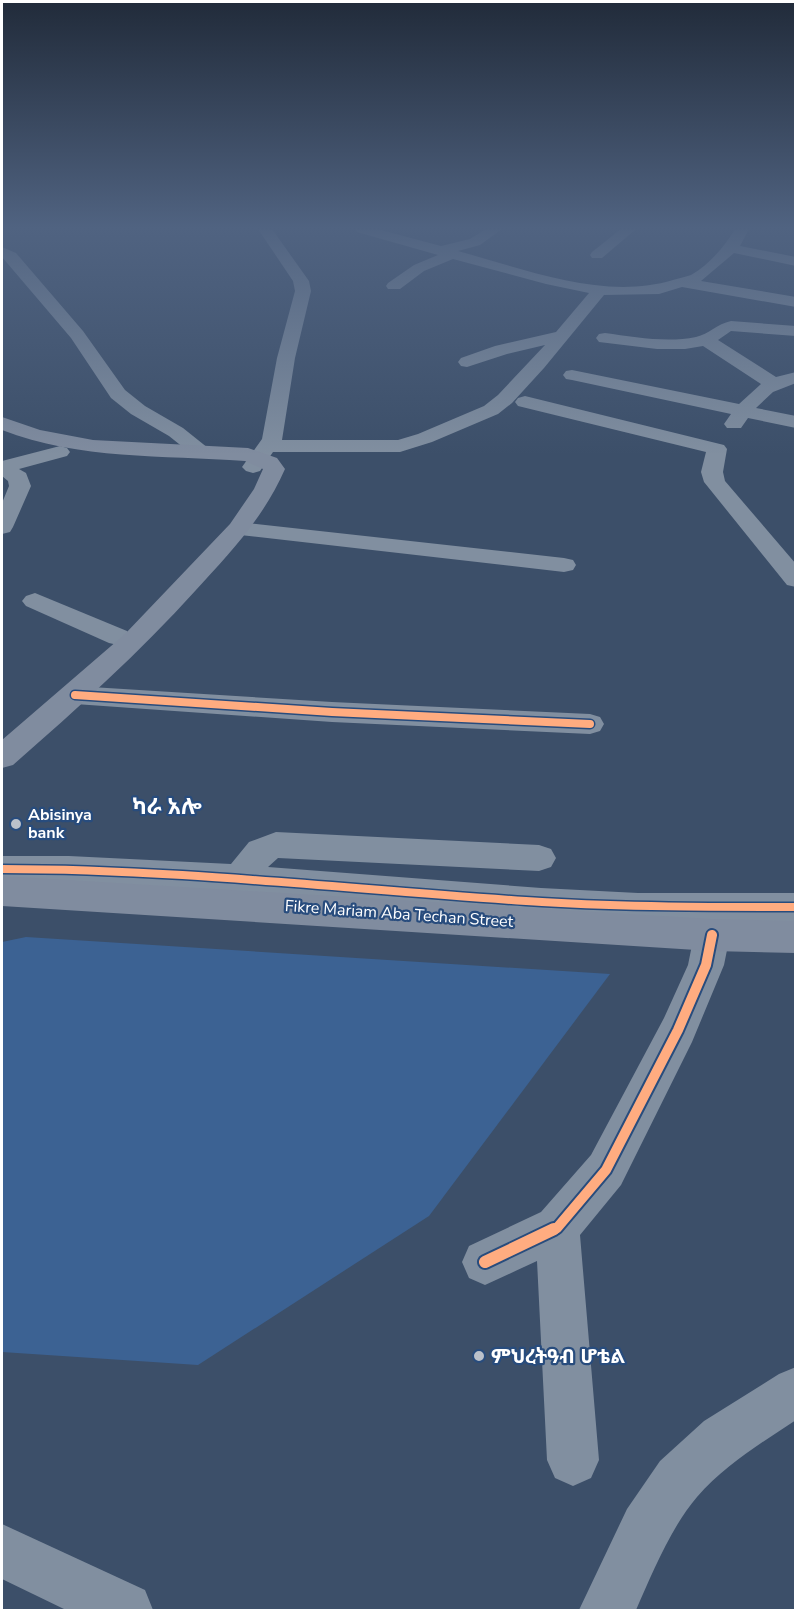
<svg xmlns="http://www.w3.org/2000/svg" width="797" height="1612" font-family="'Nunito Sans','Noto Sans Ethiopic',sans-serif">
<rect width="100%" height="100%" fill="#3c4f69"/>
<polygon fill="#3c6293" points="26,937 610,974 429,1216 198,1365 2,1352 2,942"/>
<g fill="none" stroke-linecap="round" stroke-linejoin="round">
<g fill="#818fa0" fill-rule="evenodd">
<path d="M258,229h14l37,52 2,10 -16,67 -13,82h116l20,-6 66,-28 14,-11 47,-50 -38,9 -40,13 -6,-1 -3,-4 3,-4 34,-12 61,-14 33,-39 -43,-9 -93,-25 -29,12 -24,18h-12l-2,-3 2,-3 26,-18 24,-10 -81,-23 -2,-3h22l64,17 29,-7 16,-10h16l-22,16 -22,6c67,18 145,50 215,29 6,-2 13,-3 18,-5 18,-10 34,-29 44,-46h14l-9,17 56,11v9l-62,-13 -33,28 95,16v10l-114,-20 -23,7 -55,1 -60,73 -32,35 -14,11 -66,28 -32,10h-127l-13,19 -7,2 -7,-2 -4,-4 20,-28 15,-81 18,-67 -2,-10z"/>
<polygon points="621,229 636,229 602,258 592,258 590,255 592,252"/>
<polygon points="2,247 16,253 83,331 125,390 145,406 183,428 208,448 211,452 208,456 201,458 194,456 169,436 131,414 111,398 71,338 2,257"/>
<path d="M731,321l65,5v10l-65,-5 -13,9 58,37 20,-5v11l-23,9 -17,16 40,8v12l-48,-10 -7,10h-14l-3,-4 7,-10 -159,-34 -6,-1 -3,-4 3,-4 6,-1 167,34 22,-20 -58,-38 -18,3h-28l-58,-7 -3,-4 3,-4 6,-1c29,4 62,10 91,4 13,-3 21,-13 35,-16z"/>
<polygon points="525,396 724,445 727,449 723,472 725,481 796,564 796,587 787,585 704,482 701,472 706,452 518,406 515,402 518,398"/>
<polygon points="60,446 67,448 70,452 67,456 19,469 26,473 31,486 13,527 10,532 2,534 2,503 9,486 8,481 2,476 2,461"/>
<polygon points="239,522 564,558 573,560 576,565 573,570 564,572 231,534 227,529 231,524"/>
<polygon points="35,593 127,631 131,637 127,643 118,645 109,643 26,606 22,601 26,596"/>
<polygon points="75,686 332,702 590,714 600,717 604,724 600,731 590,734 332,722 75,704 65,702 61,695 65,688"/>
<polygon points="276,832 539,845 551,849 556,858 551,867 539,871 278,858 268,867 541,888 638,893 796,893 796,921 716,921 725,924 730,935 724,965 692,1042 621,1185 580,1235 599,1460 591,1478 573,1486 555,1478 547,1460 537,1261 485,1285 469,1278 462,1262 469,1246 541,1212 591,1155 664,1018 688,965 694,935 699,924 708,921 638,921 541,916 239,892 69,882 2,882 2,856 69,856 231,864 249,842"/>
<path d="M796,1367v53c-35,23 -71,45 -99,77 -26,30 -45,77 -61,113h-57l48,-101 33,-48 44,-40 75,-47z"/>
<polygon points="2,1524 145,1590 153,1610 66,1610 2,1579"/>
</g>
<g fill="#808c9f" fill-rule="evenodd">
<path d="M2,417l38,13 53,10 155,8 29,10 8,11c-21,48 -54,83 -89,121 -57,63 -119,119 -183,175l-11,3v-28l123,-106 105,-110 24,-35 9,-20 -18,-8c-83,-6 -165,-1 -243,-31z"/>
<polygon points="2,876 712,919 796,921 796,953 712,951 2,906"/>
</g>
<g stroke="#284c7d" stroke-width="11">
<g id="cycleway-far2">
<polyline points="75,695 332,712 590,724"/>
<path d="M2,869c181,0 360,22 540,33 84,5 169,5 254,5"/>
</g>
</g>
<g stroke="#284c7d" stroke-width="14">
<polyline id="cycleway-far1" points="551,1231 557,1228 606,1170 678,1030 706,965 712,935"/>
</g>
<g stroke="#284c7d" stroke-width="16">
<polyline id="cycleway" points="485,1262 554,1229"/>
</g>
<use href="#cycleway-far2" stroke="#ffac80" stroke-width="8"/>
<use href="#cycleway-far1" stroke="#ffac80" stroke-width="10"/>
<use href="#cycleway" stroke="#ffac80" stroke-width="12"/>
</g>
<linearGradient id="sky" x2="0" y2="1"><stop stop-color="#212b3a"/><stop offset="0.5" stop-color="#506381"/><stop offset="1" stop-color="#506381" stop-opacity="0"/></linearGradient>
<rect width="797" height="455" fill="url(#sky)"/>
<g fill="#bbc1ca" stroke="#284c7d" stroke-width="2">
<circle cx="16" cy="824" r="6"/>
<circle cx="479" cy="1356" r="6"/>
</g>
<g text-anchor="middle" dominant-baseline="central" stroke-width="4.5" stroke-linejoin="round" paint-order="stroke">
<g font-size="16" font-weight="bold" fill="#fff" stroke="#284c7d" text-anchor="start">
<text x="28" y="815">Abisinya<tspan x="28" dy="18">bank</tspan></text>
</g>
<g font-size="16" fill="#fff" stroke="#284c7d">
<text transform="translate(399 914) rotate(4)">Fikre Mariam Aba Techan Street</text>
</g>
<g font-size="20" font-weight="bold" fill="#fff" stroke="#284c7d" text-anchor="start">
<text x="491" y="1356">ምህረትዓብ ሆቴል</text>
</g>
<g font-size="22" font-weight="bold" fill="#fff" stroke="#284c7d">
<text x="167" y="807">ካራ አሎ</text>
</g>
</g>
<rect width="797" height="1612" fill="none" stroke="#ffffff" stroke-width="6"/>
</svg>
